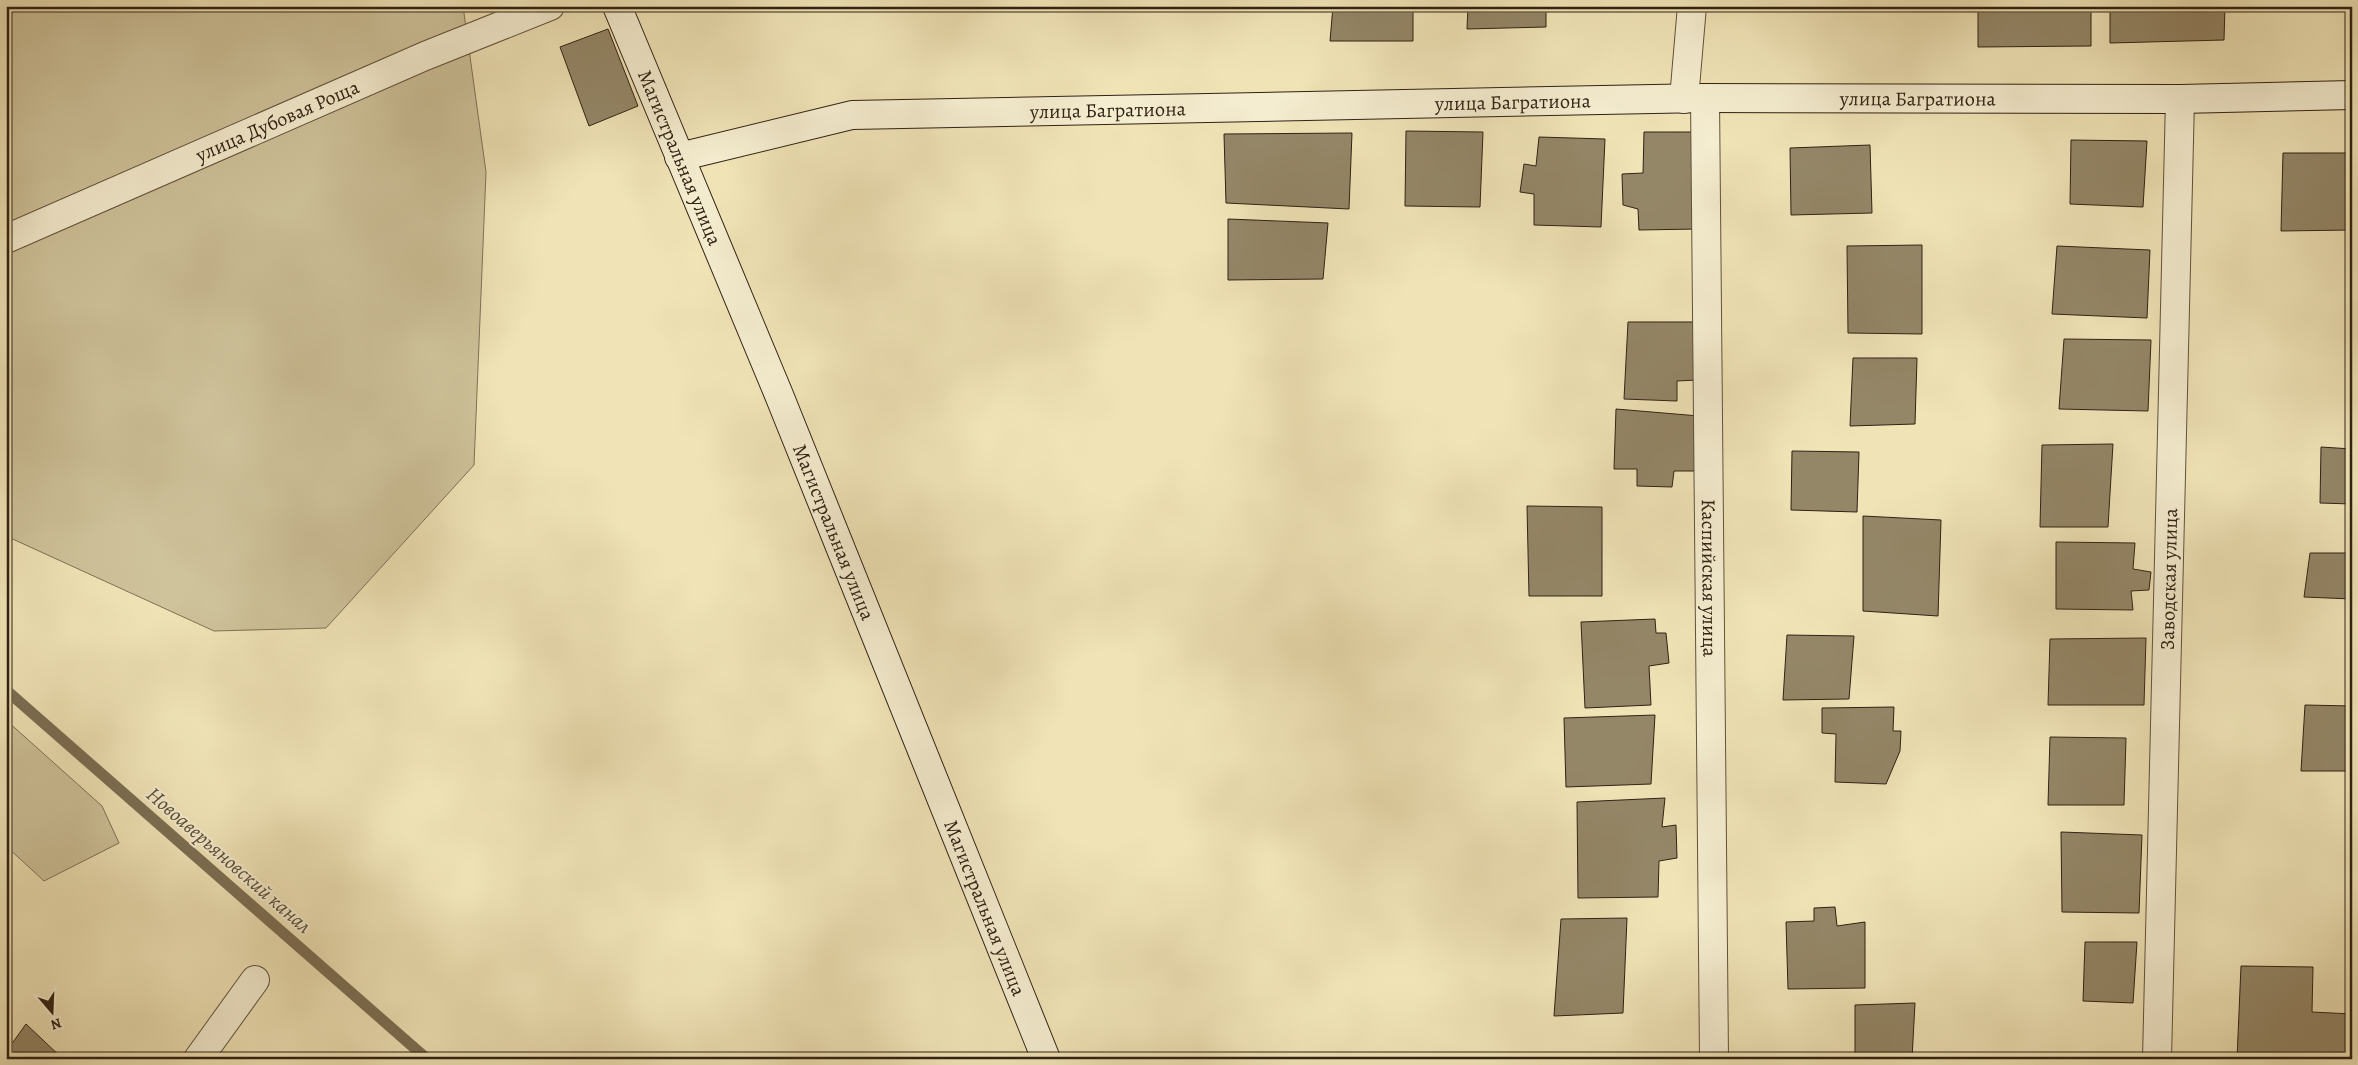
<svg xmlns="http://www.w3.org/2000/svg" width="2358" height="1065" font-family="Alegreya,serif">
<rect width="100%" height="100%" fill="#f0e4b7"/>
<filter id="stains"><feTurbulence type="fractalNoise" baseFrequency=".004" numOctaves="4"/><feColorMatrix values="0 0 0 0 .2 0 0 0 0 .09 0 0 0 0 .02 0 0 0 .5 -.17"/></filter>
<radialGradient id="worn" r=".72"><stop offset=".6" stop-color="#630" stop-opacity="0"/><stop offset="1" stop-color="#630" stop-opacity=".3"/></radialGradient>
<g fill="#cfc39b" stroke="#807257">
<polygon points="6,6 463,6 486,172 474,465 326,628 214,631 6,536"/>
<polygon points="6,720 102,806 119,843 44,881 6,846"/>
</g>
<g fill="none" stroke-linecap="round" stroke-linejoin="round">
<polyline stroke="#7c6f54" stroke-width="11" points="6,690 427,1059"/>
</g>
<g fill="#948768" stroke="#302213">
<polygon points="1333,6 1413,6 1413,41 1330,41"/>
<polygon points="1468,6 1546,6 1546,27 1467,29"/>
<polygon points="1978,6 2091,6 2091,46 1978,47"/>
<polygon points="2110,6 2225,6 2224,40 2110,43"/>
<polygon points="608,29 638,106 589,126 560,47"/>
<polygon points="1406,131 1483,132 1480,207 1405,206"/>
<polygon points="1644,132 1699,132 1697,229 1639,230 1638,209 1623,205 1622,174 1643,173"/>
<polygon points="1352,133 1349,209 1226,203 1224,134"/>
<polygon points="1539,137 1605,139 1601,227 1534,225 1534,194 1520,192 1524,164 1536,166"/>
<polygon points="2071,140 2147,141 2143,207 2070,204"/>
<polygon points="1870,145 1872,213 1791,215 1790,148"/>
<polygon points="2283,153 2352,153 2352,230 2281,231"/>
<polygon points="1228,219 1328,223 1323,279 1228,280"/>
<polygon points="1922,245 1922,334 1848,333 1847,246"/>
<polygon points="2057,246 2150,250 2147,318 2052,314"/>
<polygon points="1628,322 1700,322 1698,380 1677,381 1677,401 1624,399"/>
<polygon points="2064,339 2151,340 2148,411 2059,409"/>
<polygon points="1853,358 1917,358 1915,424 1850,426"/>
<polygon points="1616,409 1699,416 1700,471 1674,471 1672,487 1637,486 1637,469 1614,469"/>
<polygon points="2113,444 2108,527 2040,527 2042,445"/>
<polygon points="2321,447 2352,449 2352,504 2320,503"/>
<polygon points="1792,451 1859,452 1857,512 1791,510"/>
<polygon points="1527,506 1602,507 1602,596 1529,596"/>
<polygon points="1863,516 1941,520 1938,616 1863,611"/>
<polygon points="2056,542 2135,543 2133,569 2151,572 2149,590 2131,591 2133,610 2056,609"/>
<polygon points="2310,553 2352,553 2352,599 2304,597"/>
<polygon points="1655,619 1656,633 1666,633 1669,663 1649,666 1651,705 1585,708 1581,622"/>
<polygon points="1787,635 1854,636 1849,699 1783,700"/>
<polygon points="2146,638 2144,705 2048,705 2050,639"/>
<polygon points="2305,705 2352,706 2352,771 2301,771"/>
<polygon points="1894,707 1893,731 1901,731 1900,751 1886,784 1835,782 1836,734 1822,733 1822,708"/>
<polygon points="1655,715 1651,784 1566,787 1564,718"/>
<polygon points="2050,737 2126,738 2124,805 2048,805"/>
<polygon points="1665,798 1662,827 1676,825 1677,858 1659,861 1658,897 1578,898 1577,802"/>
<polygon points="2061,832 2142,835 2139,913 2062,912"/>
<polygon points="1835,907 1837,926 1865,922 1865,988 1788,989 1786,922 1814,921 1814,908"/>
<polygon points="1627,918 1623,1013 1554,1016 1561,919"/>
<polygon points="2085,942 2137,942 2133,1003 2083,1001"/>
<polygon points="2241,966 2313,967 2312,1012 2352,1014 2352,1059 2237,1059"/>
<polygon points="1915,1003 1912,1059 1855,1059 1855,1005"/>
<polygon points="26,1024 63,1059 6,1059 6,1052"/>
</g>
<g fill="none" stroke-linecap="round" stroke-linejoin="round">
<g stroke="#60523c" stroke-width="30">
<g id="street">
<path id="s1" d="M1705,98l9,961"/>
<polyline points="1684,99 1692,6"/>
<path id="s2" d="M6,239l419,-183 125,-50"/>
<polyline points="198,1059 255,980"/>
<path id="s3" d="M2157,1059l23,-960"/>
</g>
</g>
<g stroke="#302213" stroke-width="30">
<g id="secondary">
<path id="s4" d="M617,6l162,389 267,664"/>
<path id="s5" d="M679,157l173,-42 853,-17 475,1 172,-4"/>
</g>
</g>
<use href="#street" stroke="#f5edd0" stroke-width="28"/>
<use href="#secondary" stroke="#f5edd0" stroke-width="28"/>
</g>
<g text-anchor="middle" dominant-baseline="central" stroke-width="4" stroke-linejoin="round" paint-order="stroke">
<g font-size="20" fill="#302213" stroke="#f5edd0">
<text stroke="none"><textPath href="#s5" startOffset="1244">улица Багратиона</textPath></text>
<text stroke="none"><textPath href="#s5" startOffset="839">улица Багратиона</textPath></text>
<text stroke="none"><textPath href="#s5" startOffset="434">улица Багратиона</textPath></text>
<text stroke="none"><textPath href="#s2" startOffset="296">улица Дубовая Роща</textPath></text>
<text stroke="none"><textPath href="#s4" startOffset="164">Магистральная улица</textPath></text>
<text stroke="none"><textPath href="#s4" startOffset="569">Магистральная улица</textPath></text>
<text stroke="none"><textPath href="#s1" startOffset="480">Каспийская улица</textPath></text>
<text stroke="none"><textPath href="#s3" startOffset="480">Заводская улица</textPath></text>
<text stroke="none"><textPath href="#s4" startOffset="974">Магистральная улица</textPath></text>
</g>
<g font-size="21" font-style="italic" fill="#5c4f39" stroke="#f5edd0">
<text transform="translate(229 860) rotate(41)">Новоаверьяновский канал</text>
</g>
</g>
<rect width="2358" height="1065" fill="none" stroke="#f0e4b7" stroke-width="25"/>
<rect x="8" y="8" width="2343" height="1050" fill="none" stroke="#302213" stroke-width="2.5"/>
<rect x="12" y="12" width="2333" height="1040" fill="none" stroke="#302213"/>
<g transform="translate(52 1012) rotate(161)" stroke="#f5edd0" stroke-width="4" paint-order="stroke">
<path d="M0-4L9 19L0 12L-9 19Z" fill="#302213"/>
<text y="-8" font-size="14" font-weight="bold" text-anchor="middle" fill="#302213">N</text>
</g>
<rect width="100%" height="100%" filter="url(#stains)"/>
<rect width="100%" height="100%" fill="url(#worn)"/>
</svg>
